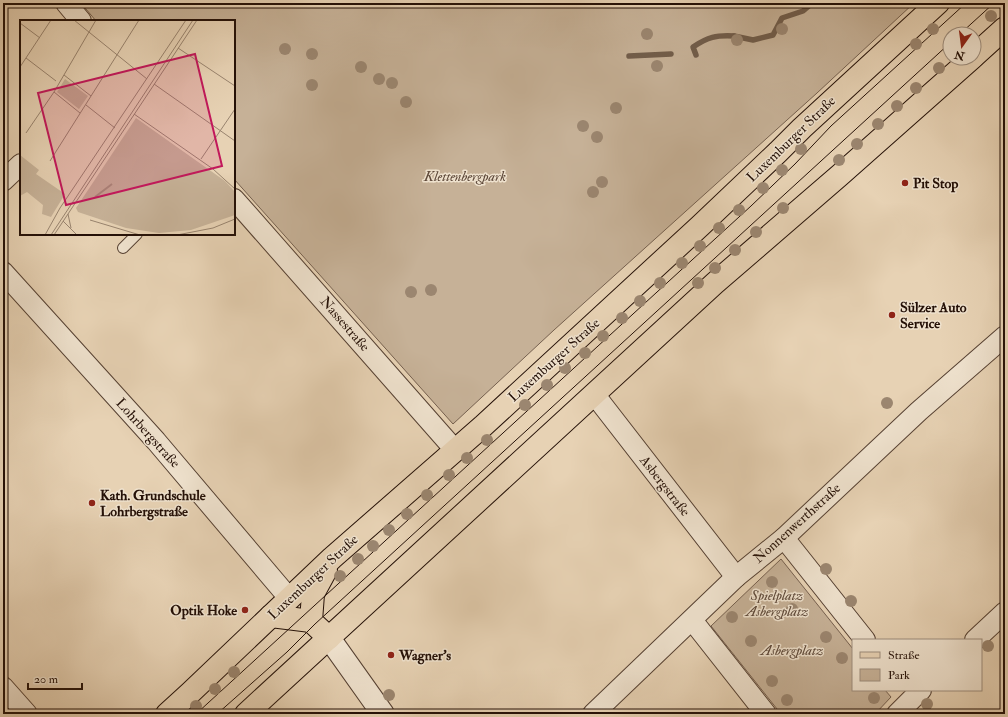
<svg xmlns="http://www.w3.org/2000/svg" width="1008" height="717" font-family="'IM FELL Double Pica',serif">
<rect width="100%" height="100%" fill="#e7d2b4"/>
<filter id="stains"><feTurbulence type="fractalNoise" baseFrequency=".005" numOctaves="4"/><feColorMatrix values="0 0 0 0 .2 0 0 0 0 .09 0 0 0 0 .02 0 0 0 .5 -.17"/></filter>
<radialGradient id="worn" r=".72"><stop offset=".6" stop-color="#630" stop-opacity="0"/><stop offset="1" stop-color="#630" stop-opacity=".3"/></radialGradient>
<g fill="#c6b197" stroke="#75604f">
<polygon points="81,3 914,3 817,93 554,330 453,424 234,179 234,21 96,21"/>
<polygon points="781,559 853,649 853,690 885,690 891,697 875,714 781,714 711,626"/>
</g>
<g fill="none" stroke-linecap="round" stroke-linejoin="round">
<g stroke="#715d4b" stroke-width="5.5">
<polyline points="734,36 753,40 773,35 782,18 803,11 810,5 815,3"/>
<path d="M696,55l-3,-8c15,-10 23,-12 41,-11"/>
<polyline points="629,56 671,54"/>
</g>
<g stroke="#554032" stroke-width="12">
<polyline id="service" points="123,248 137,234"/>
</g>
<g stroke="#554032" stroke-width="22">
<g id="minor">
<polyline points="66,3 81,21"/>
<polyline points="3,181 21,164"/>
<polyline points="234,199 455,450"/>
<polyline points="3,272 156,441 289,598"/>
<polyline points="594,394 736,577"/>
<polyline points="784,538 865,640"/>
<polyline points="692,620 766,714"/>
<polyline points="975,640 1005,612"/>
<polyline points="3,687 27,714"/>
<polyline points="593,714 736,577 784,538 919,411 1005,336"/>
<polyline points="897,714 921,690"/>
</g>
</g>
<g stroke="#554032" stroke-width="24">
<polyline id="tertiary" points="329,638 383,714"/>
</g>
<g stroke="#241007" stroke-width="24">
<g id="primary">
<polyline points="974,56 1005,28"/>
<polyline points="326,570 313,594 311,621 329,638"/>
<polyline points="271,616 311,621"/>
<polyline points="167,714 190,693 332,558 483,426 700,226 778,152 802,128 938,3"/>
<polyline points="246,714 715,283 840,175 972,58"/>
</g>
</g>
<use href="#service" stroke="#efe2ce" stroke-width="10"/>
<use href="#minor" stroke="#efe2ce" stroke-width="20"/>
<use href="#tertiary" stroke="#efe2ce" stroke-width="22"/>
<use href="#primary" stroke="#e7d2b4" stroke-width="22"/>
<g stroke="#241007" stroke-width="1">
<polyline points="960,34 994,3"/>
<polyline points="196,714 751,206 795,164 831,126 966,3"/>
<polyline points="217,714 287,652 315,624 950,43"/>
</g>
</g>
<g fill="#9b8670">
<circle cx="991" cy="16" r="6"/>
<circle cx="782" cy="29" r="6"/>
<circle cx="933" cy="29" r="6"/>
<circle cx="647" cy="34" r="6"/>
<circle cx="737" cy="40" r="6"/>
<circle cx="916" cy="44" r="6"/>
<circle cx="285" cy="49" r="6"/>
<circle cx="312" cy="54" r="6"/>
<circle cx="657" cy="66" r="6"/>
<circle cx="361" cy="67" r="6"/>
<circle cx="939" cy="68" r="6"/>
<circle cx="379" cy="79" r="6"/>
<circle cx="392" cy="83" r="6"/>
<circle cx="312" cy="85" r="6"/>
<circle cx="916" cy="88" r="6"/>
<circle cx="406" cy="102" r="6"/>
<circle cx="897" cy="106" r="6"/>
<circle cx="616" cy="108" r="6"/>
<circle cx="878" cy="124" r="6"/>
<circle cx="583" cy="126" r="6"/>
<circle cx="597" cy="137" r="6"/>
<circle cx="857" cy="144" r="6"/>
<circle cx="801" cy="149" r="6"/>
<circle cx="839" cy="160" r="6"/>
<circle cx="782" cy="170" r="6"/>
<circle cx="602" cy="182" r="6"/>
<circle cx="763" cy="188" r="6"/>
<circle cx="593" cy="192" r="6"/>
<circle cx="783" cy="208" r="6"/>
<circle cx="739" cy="210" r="6"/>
<circle cx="719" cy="228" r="6"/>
<circle cx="756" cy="232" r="6"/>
<circle cx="700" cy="246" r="6"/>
<circle cx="735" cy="250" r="6"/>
<circle cx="682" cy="263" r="6"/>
<circle cx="715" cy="268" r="6"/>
<circle cx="660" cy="283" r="6"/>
<circle cx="698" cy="283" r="6"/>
<circle cx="431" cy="290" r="6"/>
<circle cx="411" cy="292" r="6"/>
<circle cx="640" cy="301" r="6"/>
<circle cx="622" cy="318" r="6"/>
<circle cx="603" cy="336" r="6"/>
<circle cx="585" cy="353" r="6"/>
<circle cx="565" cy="368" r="6"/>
<circle cx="547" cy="385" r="6"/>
<circle cx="887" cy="403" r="6"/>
<circle cx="525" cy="405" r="6"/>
<circle cx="487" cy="440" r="6"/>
<circle cx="467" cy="458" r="6"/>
<circle cx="449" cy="475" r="6"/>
<circle cx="427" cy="495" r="6"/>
<circle cx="407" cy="514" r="6"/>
<circle cx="389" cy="530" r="6"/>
<circle cx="373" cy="546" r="6"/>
<circle cx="358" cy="559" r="6"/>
<circle cx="826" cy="569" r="6"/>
<circle cx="340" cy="576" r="6"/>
<circle cx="772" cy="582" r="6"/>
<circle cx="851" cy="601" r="6"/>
<circle cx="792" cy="609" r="6"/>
<circle cx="732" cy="617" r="6"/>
<circle cx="826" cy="637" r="6"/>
<circle cx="751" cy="641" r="6"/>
<circle cx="988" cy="646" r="6"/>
<circle cx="842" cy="658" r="6"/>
<circle cx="234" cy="672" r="6"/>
<circle cx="772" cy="681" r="6"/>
<circle cx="215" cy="689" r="6"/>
<circle cx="389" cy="695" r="6"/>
<circle cx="874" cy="698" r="6"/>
<circle cx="787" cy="700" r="6"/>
<circle cx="927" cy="704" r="6"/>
<circle cx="196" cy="706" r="6"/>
</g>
<g fill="#8f2418" stroke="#efe2ce" stroke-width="1.5">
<circle cx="905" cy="183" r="4"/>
<circle cx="892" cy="315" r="4"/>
<circle cx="92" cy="503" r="4"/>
<circle cx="245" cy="610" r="4"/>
<circle cx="391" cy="655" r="4"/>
</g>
<g text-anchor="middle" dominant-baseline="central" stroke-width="3" stroke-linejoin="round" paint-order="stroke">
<g font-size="14" fill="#241007" stroke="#efe2ce">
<text transform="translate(791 139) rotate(-44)">Luxemburger Straße</text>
<text transform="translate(345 324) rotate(49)">Nassestraße</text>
<text transform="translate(554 360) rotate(-42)">Luxemburger Straße</text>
<text transform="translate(148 433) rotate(48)">Lohrbergstraße</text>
<text transform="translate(665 486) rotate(52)">Asbergstraße</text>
<text transform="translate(797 523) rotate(-42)">Nonnenwerthstraße</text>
<text transform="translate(313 577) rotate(-43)">Luxemburger Straße</text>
</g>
<g font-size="14" font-style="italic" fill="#5d4839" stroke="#efe2ce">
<text x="465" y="176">Klettenbergpark</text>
<text x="777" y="595">Spielplatz<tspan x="777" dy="16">Asbergplatz</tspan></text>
<text x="792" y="650">Asbergplatz</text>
</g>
<g font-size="14" font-weight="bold" fill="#241007" stroke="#efe2ce" text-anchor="start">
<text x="913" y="183">Pit Stop</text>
<text x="900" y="307">Sülzer Auto<tspan x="900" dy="16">Service</tspan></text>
<text x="100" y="495">Kath. Grundschule<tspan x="100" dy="16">Lohrbergstraße</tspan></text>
<text x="237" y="610" text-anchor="end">Optik Hoke</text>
<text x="399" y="655">Wagner's</text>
</g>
</g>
<g transform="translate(20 20)">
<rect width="215" height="215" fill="#e7d2b4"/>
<path d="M45,59l23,17 -9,13 -22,-17zM116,98l89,63 10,11v23l-44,15 -32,3 -33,-5 -48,-16 -2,-4zM0,135l19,15 -3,4 29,20 -14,23 -9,-3 1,-9 -16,-13 -7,4z" fill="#c6b197"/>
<path fill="none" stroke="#a59079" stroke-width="2" d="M75,177l17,-13"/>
<path fill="none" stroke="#99846f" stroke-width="1" d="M54,0l73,59M0,3l20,15M158,28l57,38M6,38l30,23M0,47l31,-47M44,55l27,21M134,64l81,57M34,72l26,21M66,85l29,23M114,94l79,55 22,20M6,113l28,-41 42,-72M181,139l34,-50M30,141l89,-141M48,194l3,14M70,200l50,15M43,201l14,14M25,215l15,-27 126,-188M31,215l142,-215M34,215l143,-215M157,215l36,-7 22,-9"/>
<path fill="#c2185b" fill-opacity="0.15" stroke="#c2185b" stroke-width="2" d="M175,34l27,112 -156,39 -28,-112z"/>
<rect width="215" height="215" fill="none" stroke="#241007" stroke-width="2"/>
</g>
<rect width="1008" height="717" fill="none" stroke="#e7d2b4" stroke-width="16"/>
<rect x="4" y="4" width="1000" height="709" fill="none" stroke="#241007" stroke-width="2"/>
<rect x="8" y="8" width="992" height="701" fill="none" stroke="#241007"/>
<rect x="852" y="639" width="130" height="52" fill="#efe2ce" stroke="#9e8e7e"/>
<rect x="860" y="652" width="20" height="6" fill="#e7d2b4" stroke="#9e8e7e"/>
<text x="888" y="659" font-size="12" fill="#241007">Straße</text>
<rect x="860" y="669" width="20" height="12" fill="#c6b197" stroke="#9e8e7e"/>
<text x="888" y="679" font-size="12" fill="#241007">Park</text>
<g transform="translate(962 46) rotate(194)"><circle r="19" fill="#efe2ce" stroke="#9e8e7e"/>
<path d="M0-3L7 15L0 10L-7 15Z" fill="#8f2418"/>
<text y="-6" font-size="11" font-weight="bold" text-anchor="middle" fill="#241007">N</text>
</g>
<path d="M28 683v6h54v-6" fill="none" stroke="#241007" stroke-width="2"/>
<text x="34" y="683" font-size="12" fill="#241007" stroke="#efe2ce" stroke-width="3" paint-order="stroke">20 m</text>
<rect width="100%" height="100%" filter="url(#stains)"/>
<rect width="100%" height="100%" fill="url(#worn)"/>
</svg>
